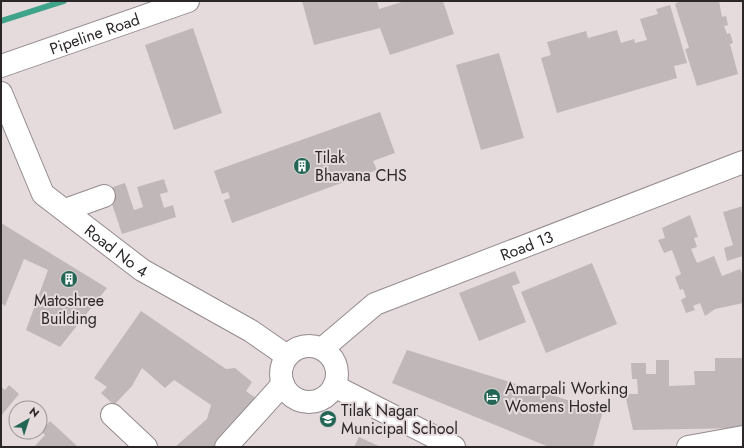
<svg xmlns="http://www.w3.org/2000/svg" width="744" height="448" font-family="Jost,sans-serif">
<rect width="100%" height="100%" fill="#e5dbdd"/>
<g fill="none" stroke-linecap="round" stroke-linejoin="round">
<polyline stroke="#40a48b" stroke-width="6" points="1,21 64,1"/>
</g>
<g fill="#c0b7b8">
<polygon points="302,1 377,1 379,9 405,1 443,1 454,34 390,55 380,28 314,45"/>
<polygon points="680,1 719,1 722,17 726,16 728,25 724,26 727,34 730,33 733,43 730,44 738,74 697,86 685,49 689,48 675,4"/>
<polygon points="670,5 687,63 674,66 677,78 557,113 541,58 551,55 547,42 586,31 588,38 617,30 621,43 634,39 635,43 647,40 640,19 658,14 656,9"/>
<polygon points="193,28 222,113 174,130 145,45"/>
<polygon points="499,53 524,138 481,150 456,65"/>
<polygon points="380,112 395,153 373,161 377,170 232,223 224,200 230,198 228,192 222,194 214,171"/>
<polygon points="164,179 168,192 160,194 164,208 173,205 176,217 122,234 107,189 125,183 134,210 143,207 137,187"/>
<polygon points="743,206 743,256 727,261 724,248 733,245 723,212"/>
<polygon points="690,215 698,237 694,238 697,247 691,249 697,263 714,256 722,276 740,269 743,276 743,303 715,309 705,316 700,303 693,306 695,310 686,313 681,300 686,297 683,289 680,290 675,277 681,274 672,250 664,253 658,240 665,238 662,228"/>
<polygon points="1,223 107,288 60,347 26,330 48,270 24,259 5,306 1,303"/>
<polygon points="592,263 617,324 546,353 521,292"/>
<polygon points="515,271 520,283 512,286 526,322 479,341 459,293"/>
<polygon points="141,311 226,369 235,368 252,382 246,391 257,399 221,447 175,447 207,419 211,405 174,380 165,388 142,368 132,386 114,405 101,393 107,387 94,378"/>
<polygon points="407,350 603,411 593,447 549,447 392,383"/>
<polygon points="715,358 743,358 743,428 633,430 625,394 638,394 637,379 632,379 631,363 646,363 646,374 656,374 656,360 669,360 669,386 695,385 694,371 715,371"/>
<polygon points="9,385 19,394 1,416 1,387 5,390"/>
<polygon points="50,421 78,447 34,447 45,435 41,431"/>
<polygon points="359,437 381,447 354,447"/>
</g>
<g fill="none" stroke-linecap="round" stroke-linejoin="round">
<g stroke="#948b8d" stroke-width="24">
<g id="minor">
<path id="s1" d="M1,66l187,-65"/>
<path id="s2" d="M1,93l42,101 99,76 109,61 36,25"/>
<polyline points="65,210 104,196"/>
<circle cx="309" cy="374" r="28"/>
<path id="s3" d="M322,349l53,-45 368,-142"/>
<polyline points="334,386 454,447"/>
<polyline points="112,415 146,447"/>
<polyline points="226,447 283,384"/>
<polyline points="688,447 743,437"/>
</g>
</g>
<use href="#minor" stroke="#fff" stroke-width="22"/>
</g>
<defs>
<g id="building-disc" transform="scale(0.9)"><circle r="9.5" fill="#246656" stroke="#e5dbdd"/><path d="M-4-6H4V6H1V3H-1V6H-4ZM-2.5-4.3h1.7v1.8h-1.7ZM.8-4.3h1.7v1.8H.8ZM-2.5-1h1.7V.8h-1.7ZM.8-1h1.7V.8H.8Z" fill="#fff"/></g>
<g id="hotel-disc" transform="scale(0.9)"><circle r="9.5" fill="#246656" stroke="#e5dbdd"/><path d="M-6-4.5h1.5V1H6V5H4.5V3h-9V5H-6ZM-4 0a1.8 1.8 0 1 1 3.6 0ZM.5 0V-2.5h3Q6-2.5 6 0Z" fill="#fff"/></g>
<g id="school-disc" transform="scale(0.9)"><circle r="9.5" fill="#246656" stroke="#e5dbdd"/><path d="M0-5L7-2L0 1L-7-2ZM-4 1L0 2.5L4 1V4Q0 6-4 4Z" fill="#fff"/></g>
</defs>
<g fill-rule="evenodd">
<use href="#building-disc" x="302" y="166"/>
<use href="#building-disc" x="69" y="279"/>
<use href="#hotel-disc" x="492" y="397"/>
<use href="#school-disc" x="328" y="419"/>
</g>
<g text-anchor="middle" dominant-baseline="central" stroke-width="4" stroke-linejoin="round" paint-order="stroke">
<g font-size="16" fill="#2b2728" stroke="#e5dbdd">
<text stroke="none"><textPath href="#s1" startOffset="99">Pipeline Road</textPath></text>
<text stroke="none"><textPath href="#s3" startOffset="232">Road 13</textPath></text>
<text stroke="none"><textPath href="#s2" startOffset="202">Road No 4</textPath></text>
</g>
<g font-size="16" fill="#2b2728" stroke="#e5dbdd" text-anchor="start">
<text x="315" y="157">Tilak<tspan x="315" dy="18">Bhavana CHS</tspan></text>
<text x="69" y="300" text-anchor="middle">Matoshree<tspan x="69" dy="18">Building</tspan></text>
<text x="505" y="388">Amarpali Working<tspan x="505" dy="18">Womens Hostel</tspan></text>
<text x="341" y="410">Tilak Nagar<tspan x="341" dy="18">Municipal School</tspan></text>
</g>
</g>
<rect width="744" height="448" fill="none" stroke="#2b2728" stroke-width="4"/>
<g transform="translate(28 420) rotate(39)"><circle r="19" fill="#e5dbdd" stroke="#9b9395"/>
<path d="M0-3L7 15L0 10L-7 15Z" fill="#246656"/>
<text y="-6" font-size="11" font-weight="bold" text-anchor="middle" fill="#2b2728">N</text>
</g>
</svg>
